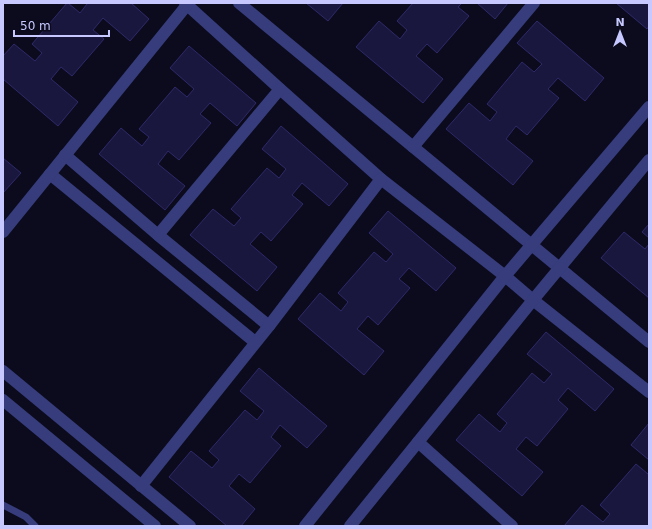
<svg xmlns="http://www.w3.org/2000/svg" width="652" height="529" font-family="'DejaVu Sans',sans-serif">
<rect width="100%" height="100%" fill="#0c0b1d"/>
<g fill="#1a173e" stroke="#2e296a">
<polygon points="67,3 68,3 80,13 87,4 86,3 131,3 149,19 130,41 103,18 93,30 104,39 72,76 61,67 51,79 78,102 58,126 3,79 3,56 14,44 35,61 42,53 32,44"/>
<polygon points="306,3 343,3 328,21"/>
<polygon points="413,3 462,3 458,7 469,16 437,53 427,44 416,56 443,79 423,103 356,47 379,21 400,39 407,30 397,21"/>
<polygon points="477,3 508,3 495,19"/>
<polygon points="616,3 649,3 649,26 647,29"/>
<polygon points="537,21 604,78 585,101 558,78 548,89 559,98 527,135 516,126 506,139 533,161 513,185 446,129 469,103 490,121 497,112 487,104 522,62 534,72 542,64 517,43"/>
<polygon points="189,46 256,103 237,126 210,103 200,114 211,123 179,160 168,151 158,164 185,186 165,210 99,154 121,128 142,146 149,137 139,129 175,87 187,97 194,89 170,68"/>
<polygon points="281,126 348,184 329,206 302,183 292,195 303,204 271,241 261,232 250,244 277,267 257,291 190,235 213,209 234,226 241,218 231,209 267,168 279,178 286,169 262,149"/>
<polygon points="3,158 21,173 3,193"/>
<polygon points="388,211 456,268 436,291 409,268 399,279 410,288 378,325 368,316 357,329 384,351 364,375 298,319 320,293 341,311 348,302 338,293 374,252 386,262 393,254 369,233"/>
<polygon points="649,224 649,238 642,232"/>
<polygon points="624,232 645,249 649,244 649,298 601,258"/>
<polygon points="546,332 614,389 595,411 568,388 558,400 568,409 537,446 526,437 516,449 543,472 522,496 456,440 479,414 500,432 507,423 497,414 532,373 544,383 552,374 527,354"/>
<polygon points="259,368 327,426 307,448 280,425 271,437 281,446 250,483 239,474 229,486 255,509 241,526 227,526 169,477 191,451 212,468 219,460 209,451 245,410 257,420 264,411 240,391"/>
<polygon points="649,423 649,460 631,445"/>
<polygon points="636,464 648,474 649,472 649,526 564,526 582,505 603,522 610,514 600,505"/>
</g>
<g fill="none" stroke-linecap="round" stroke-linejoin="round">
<polyline stroke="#363c7c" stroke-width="7" points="3,505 26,517 35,526"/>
<g stroke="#363c7c" stroke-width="12">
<polyline points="185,3 280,89 381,179 505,276 533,300 649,392"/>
<polyline points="239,3 649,342"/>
<polyline points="413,147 534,3"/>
<polyline points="65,155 158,235 269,326"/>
<polyline points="50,174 255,342"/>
<polyline points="3,232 187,5"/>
<polyline points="158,235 280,89"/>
<polyline points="3,371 190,526"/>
<polyline points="3,400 155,526"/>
<polyline points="418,442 512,526"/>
<polyline points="141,486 269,326 381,179"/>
<polyline points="305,526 505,276 649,107"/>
<polyline points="350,526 533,300 649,160"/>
</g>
</g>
<rect width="652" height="529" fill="none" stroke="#c7c8ff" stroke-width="8"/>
<g transform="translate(620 32)" stroke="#0c0b1d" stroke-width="3" paint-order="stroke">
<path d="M0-3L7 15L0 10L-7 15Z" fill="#c7c8ff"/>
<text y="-6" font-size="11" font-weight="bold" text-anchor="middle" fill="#c7c8ff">N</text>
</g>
<path d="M14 30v6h95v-6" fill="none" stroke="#c7c8ff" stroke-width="2"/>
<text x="20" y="30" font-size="12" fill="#c7c8ff" stroke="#0c0b1d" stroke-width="3" paint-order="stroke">50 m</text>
</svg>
